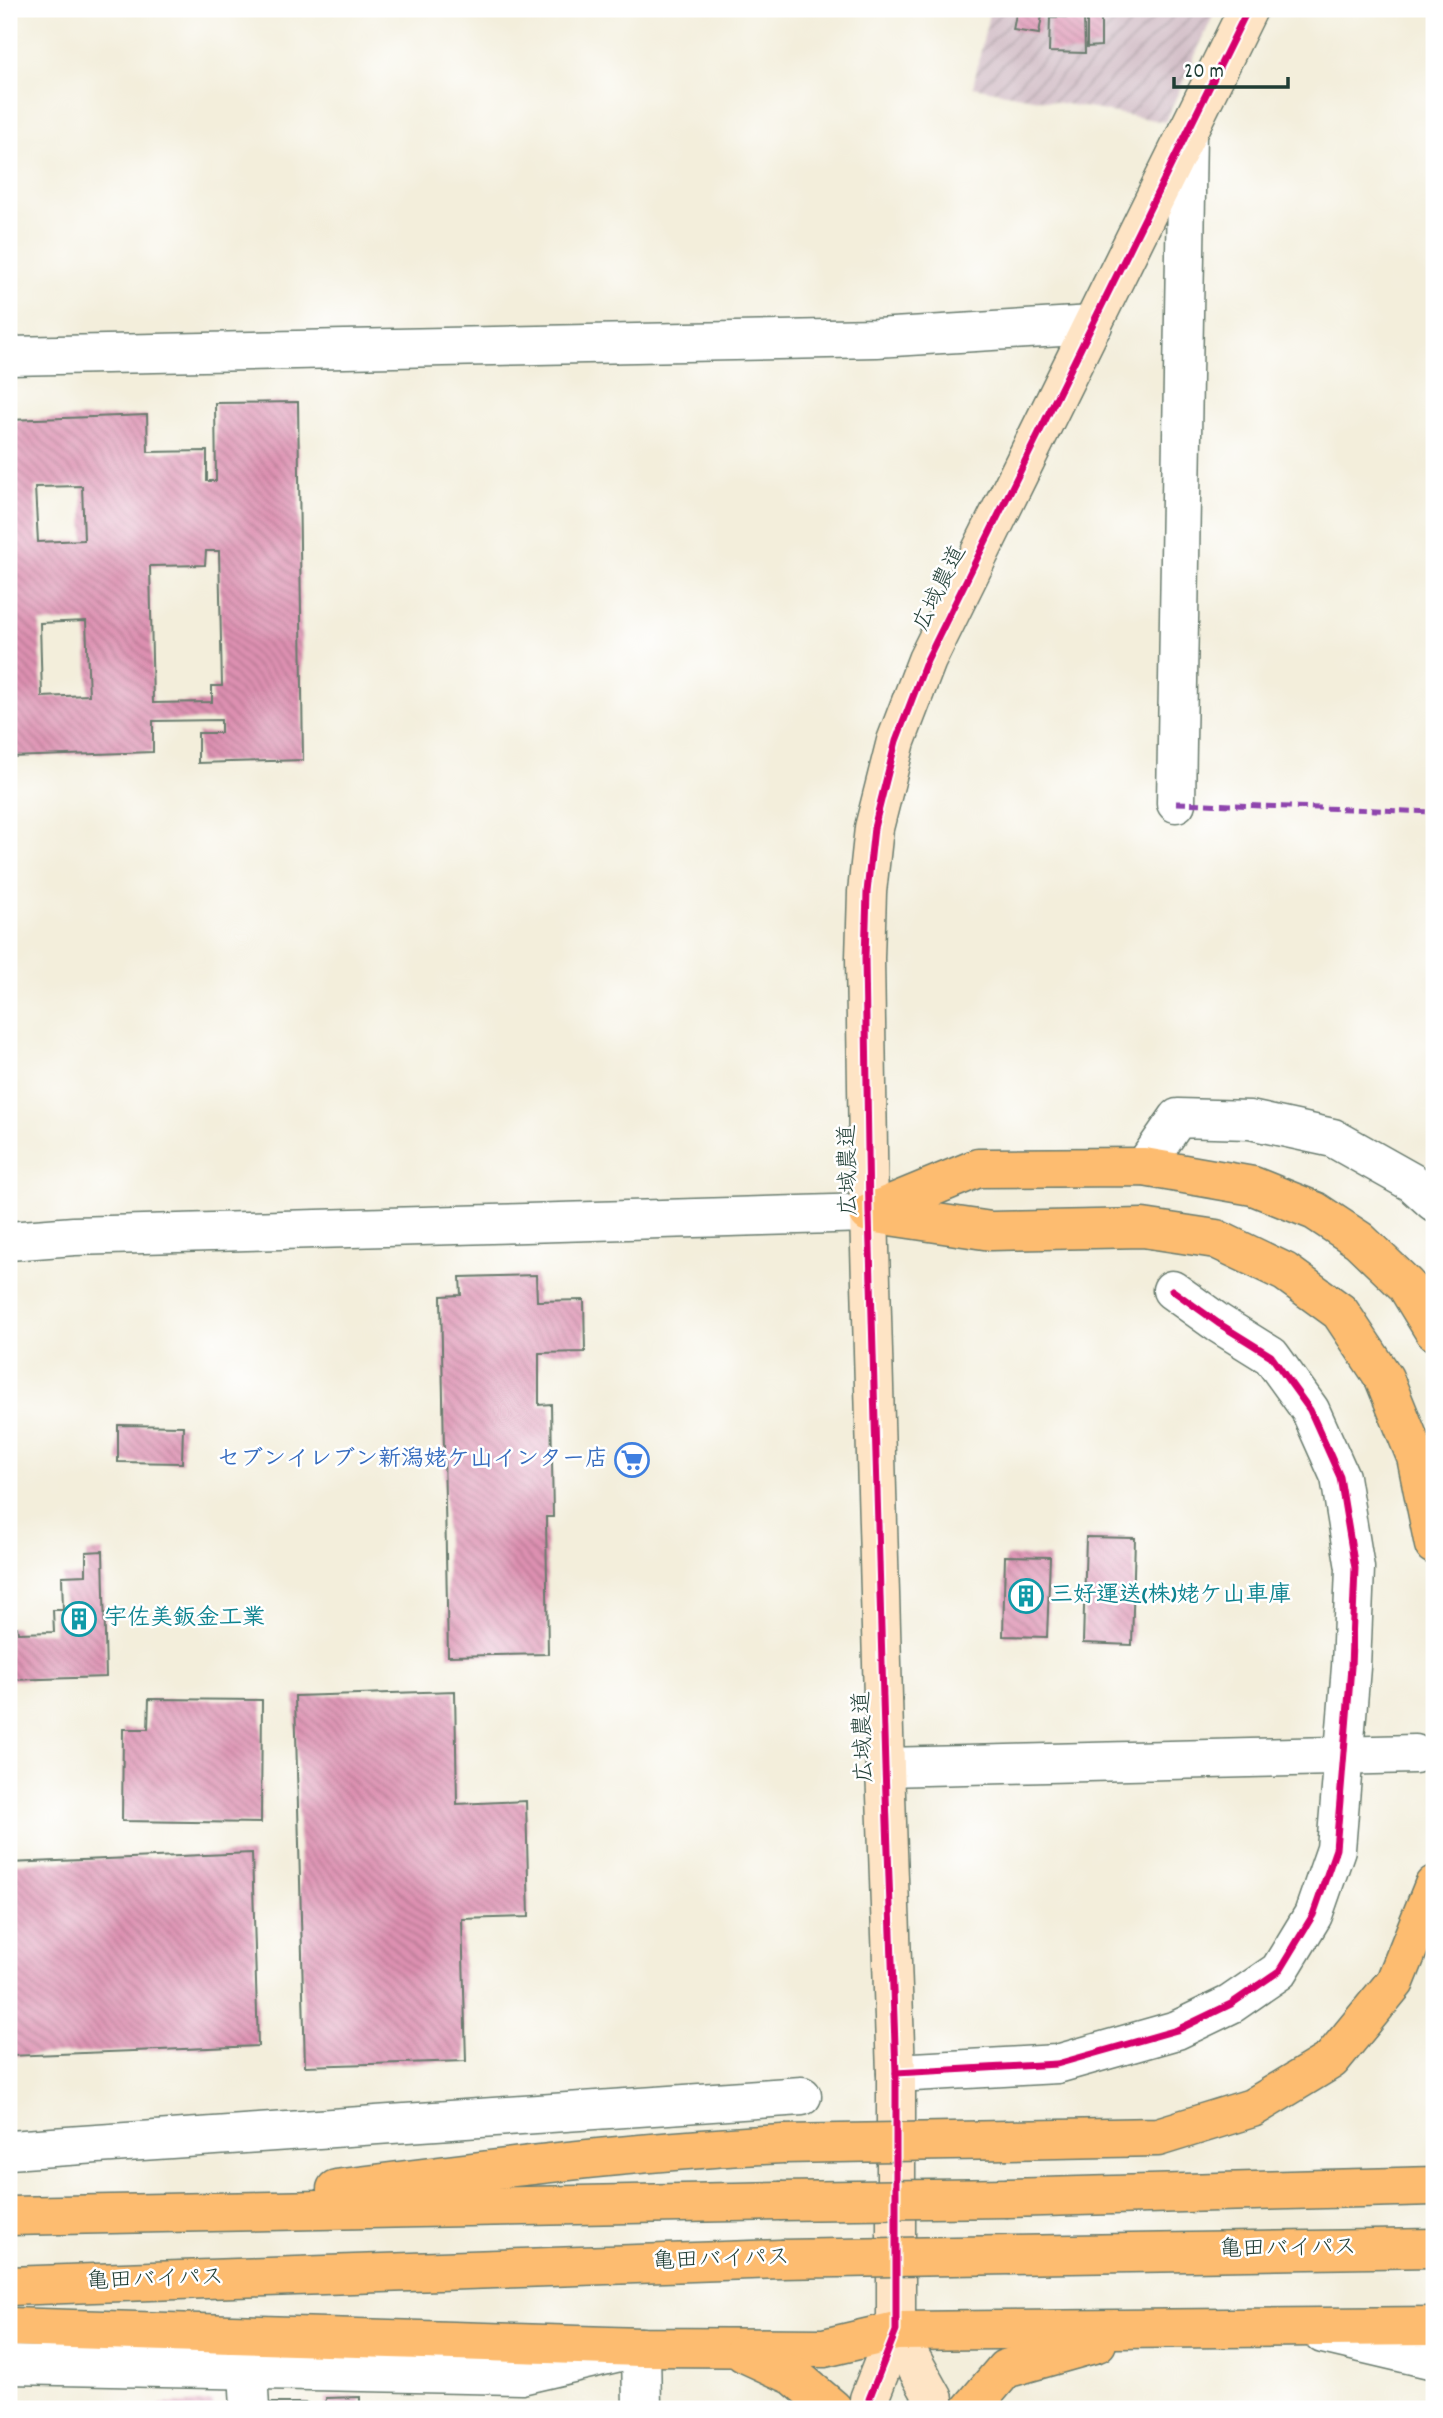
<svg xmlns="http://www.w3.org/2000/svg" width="1443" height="2418" font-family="Dekko,'Klee One',sans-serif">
<defs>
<pattern id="industrial-furrows" width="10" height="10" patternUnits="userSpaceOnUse" patternTransform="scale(1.75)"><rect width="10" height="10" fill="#d2bdc6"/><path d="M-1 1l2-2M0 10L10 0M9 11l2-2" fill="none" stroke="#aa9ba2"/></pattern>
<pattern id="building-back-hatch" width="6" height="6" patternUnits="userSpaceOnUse" patternTransform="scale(1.75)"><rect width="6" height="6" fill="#dd90b1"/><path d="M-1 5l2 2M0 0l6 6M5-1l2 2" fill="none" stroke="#b37791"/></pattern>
</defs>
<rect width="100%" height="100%" fill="#fff"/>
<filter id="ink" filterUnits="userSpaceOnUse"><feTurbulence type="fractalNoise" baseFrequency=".0143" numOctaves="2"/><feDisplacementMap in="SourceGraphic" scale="14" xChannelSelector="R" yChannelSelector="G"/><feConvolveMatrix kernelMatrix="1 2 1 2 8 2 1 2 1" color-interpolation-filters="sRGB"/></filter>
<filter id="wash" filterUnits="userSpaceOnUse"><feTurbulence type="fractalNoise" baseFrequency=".00686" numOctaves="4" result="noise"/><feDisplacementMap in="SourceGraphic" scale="28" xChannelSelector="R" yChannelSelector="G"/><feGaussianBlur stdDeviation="1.57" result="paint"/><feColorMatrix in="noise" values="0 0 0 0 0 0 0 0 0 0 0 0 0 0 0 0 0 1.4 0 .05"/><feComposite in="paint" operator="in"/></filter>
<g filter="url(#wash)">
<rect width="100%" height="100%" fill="#f3eedb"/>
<polygon fill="url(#industrial-furrows)" points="990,9 1216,9 1165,122 973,87"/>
<g id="blocks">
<g fill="url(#building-back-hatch)" fill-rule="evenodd">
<polygon points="1017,9 1043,9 1039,34 1013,30"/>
<polygon points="1101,16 1101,46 1087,47 1087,17"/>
<polygon points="1050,17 1084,17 1085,53 1049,52"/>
<path d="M298,402l5,358 -105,3v-30h23v-13l-68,1v31l-144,5v-337l138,-5 1,37 59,-1v30h9l-1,-78zM82,486l2,54 -46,2 -3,-55zM206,551h13l3,135h-10v16l-59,1 -3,-137 55,-1zM86,621l3,74 -47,2 -2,-74z"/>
<polygon points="536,1275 537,1301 584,1300 585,1352 539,1353 539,1405 551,1404 553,1517 546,1517 548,1654 448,1656 441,1296 461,1295 460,1277"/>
<polygon points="118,1425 183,1426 182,1463 118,1462"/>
<polygon points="1086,1537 1135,1538 1132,1645 1083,1643"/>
<polygon points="103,1551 106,1677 9,1680 9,1627 17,1627 18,1633 54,1632 53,1610 63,1610 62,1576 86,1575 86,1552"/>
<polygon points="1005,1556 1050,1557 1047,1637 1003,1636"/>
<polygon points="455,1691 457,1804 526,1801 529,1917 462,1919 466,2061 305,2066 295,1696"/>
<polygon points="149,1699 262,1700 261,1823 122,1821 123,1729 148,1729"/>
<polygon points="252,1853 258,2046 9,2056 9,1863"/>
<polygon points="360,2397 360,2409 326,2409 326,2398"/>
<polygon points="212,2402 213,2409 160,2409 160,2404"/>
<rect x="270" y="2403" width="37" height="6"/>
<rect x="377" y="2403" width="25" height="6"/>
</g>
</g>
</g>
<g filter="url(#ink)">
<use href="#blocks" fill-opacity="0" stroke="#697b6e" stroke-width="2"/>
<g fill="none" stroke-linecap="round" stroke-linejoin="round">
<g stroke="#697b6e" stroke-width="41">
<g id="street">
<polyline points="9,356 876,338 1093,325"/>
<polyline points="1176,803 1187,132"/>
<polyline points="1144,1167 1178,1118 1250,1120 1333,1138 1413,1183 1434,1202"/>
<polyline points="9,1241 74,1236 869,1213"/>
<polyline points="885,1767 1415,1754"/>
<polyline points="896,2073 1057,2064 1177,2030 1231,2004 1279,1971 1313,1915 1336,1849 1351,1667 1355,1568 1340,1477 1310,1410 1271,1356 1218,1323 1172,1290"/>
<polyline points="9,2150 802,2096"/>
<polyline points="1323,2334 1434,2360"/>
<polyline points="9,2365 521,2375 641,2347 642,2409"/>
<polyline points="248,2369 250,2409"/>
</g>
</g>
<g stroke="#697b6e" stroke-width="41">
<g id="secondary">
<polyline points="896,2331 934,2399 934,2409"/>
<polyline points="870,2409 869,2399 896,2331 896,2073 885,1767 869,1213 865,958 867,892 874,828 896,741 927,660 1248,9"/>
</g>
</g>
<g stroke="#697b6e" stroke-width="41">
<g id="highway">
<polyline points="869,1213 991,1231 1143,1228 1216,1239 1285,1272 1340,1312 1384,1378 1416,1457 1434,1545"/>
<polyline points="869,1213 978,1168 1144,1167 1253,1186 1315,1211 1359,1240 1406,1285 1434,1331"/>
<polyline points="1007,2140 1158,2137 1252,2108 1331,2060 1395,1982 1434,1885"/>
<path d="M336,2189c149,-19 297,-38 447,-45"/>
<polyline points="1008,2198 1434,2186"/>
<polyline points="9,2216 779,2201"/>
<polyline points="1011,2255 1434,2248"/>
<polyline points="9,2286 781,2259"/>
<polyline points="9,2327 641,2347 824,2348 896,2331 1434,2326"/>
<polyline points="744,2353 794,2376 833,2409"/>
<polyline points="971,2409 1005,2369 1097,2343"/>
</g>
</g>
<use href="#street" stroke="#fff" stroke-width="38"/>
<use href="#secondary" stroke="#fee4c5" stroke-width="38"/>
<use href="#highway" stroke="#fdbc6f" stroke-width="38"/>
<g stroke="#697b6e" stroke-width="41" stroke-linecap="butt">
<g id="highway-bridge">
<polyline points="783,2144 1007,2140"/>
<polyline points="779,2201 1008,2198"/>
<polyline points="781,2259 1011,2255"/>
</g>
</g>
<use href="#highway-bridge" stroke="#fdbc6f" stroke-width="38"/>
<polyline stroke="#8e44ad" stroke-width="5" stroke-dasharray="10 5" stroke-linecap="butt" points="1176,803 1434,812"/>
<g stroke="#fff" stroke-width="11">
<g id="cycleway">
<polyline points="896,2073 1057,2064 1177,2030 1231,2004 1279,1971 1313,1915 1336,1849 1351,1667 1355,1568 1340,1477 1310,1410 1271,1356 1218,1323 1172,1290"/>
<polyline points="870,2409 869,2399 896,2331 896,2073 885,1767 869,1213 865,958 867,892 874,828 896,741 927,660 1248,9"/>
</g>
</g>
<use href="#cycleway" stroke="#d6006c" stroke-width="7"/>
</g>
</g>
<defs>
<g id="supermarket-ring" transform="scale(1.75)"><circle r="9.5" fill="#fff" stroke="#3f7fe0" stroke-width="1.5"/><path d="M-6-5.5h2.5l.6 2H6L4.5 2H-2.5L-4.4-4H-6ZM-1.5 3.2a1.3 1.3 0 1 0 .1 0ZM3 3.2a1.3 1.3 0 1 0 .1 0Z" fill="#3f7fe0"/></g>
<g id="building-ring" transform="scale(1.75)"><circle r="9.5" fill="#fff" stroke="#0f9aa8" stroke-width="1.5"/><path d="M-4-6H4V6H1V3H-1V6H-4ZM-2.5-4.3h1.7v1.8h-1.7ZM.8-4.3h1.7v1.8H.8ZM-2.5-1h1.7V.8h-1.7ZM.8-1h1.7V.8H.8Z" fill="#0f9aa8"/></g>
</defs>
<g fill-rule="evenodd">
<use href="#supermarket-ring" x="632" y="1460"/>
<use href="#building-ring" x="1026" y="1596"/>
<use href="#building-ring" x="79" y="1619"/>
</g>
<g text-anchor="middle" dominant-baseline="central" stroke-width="5" stroke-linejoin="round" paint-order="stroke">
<g font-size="23" fill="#1f3d34" stroke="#fff">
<text transform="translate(941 589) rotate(-64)">広域農道</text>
<text transform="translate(850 1170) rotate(-91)">広域農道</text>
<text transform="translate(865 1737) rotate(-92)">広域農道</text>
<text transform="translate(1288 2250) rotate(-1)">亀田バイパス</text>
<text transform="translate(721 2261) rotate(-2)">亀田バイパス</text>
<text transform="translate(155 2281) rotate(-2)">亀田バイパス</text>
</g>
<g font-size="23" font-weight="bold" fill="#366cbe" stroke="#fff" text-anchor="end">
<text x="608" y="1460">セブンイレブン新潟姥ケ山インター店</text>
</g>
<g font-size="23" font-weight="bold" fill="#0d838f" stroke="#fff" text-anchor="start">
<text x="1050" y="1596">三好運送(株)姥ケ山車庫</text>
<text x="104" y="1619">宇佐美鈑金工業</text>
</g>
</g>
<rect width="1443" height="2418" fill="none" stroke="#fff" stroke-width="35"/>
<path d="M1174 77v10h114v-10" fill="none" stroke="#1f3d34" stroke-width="3.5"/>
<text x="1184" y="77" font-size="21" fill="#1f3d34" stroke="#ffffff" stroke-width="5" paint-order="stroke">20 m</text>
</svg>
